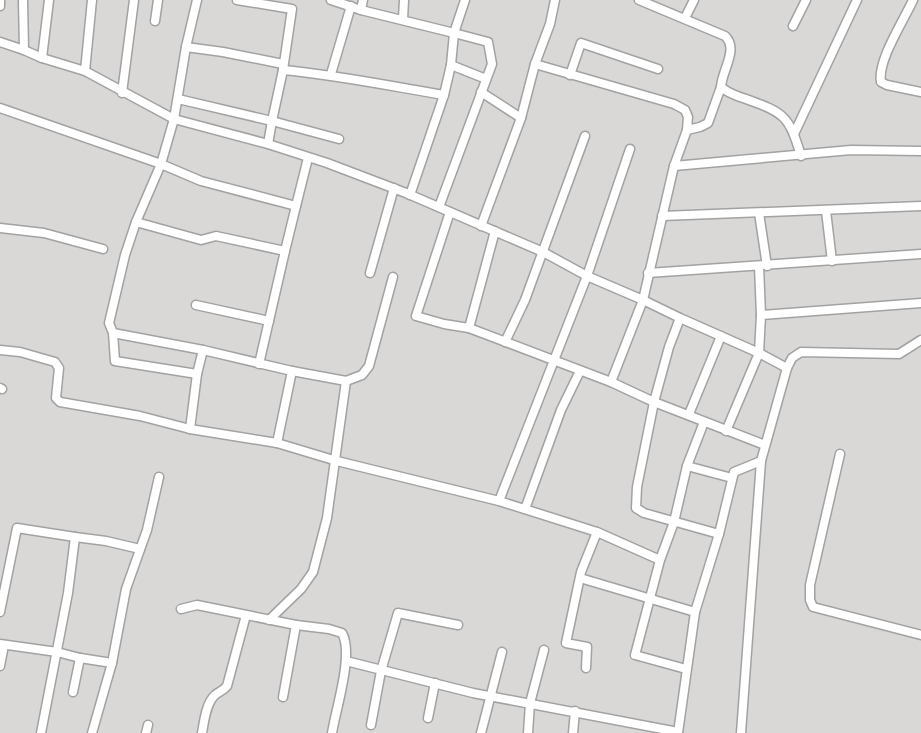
<svg xmlns="http://www.w3.org/2000/svg" width="921" height="733" font-family="'Titillium Web',sans-serif">
<rect width="100%" height="100%" fill="#edeadf"/>
<rect fill="#d9d8d7" x="0" y="0" width="921" height="733"/>
<g fill="none" stroke-linecap="round" stroke-linejoin="round">
<g stroke="#a2a2a2" stroke-width="11">
<g id="minor">
<polyline points="23,0 24,50"/>
<polyline points="197,0 186,47 174,119 161,164 136,222 125,255 109,323 113,333 115,361 197,374 203,350 292,371"/>
<polyline points="331,0 361,10 454,33 451,65 486,79"/>
<path d="M639,0l86,36c14,13 -3,34 -4,51 7,6 15,9 25,12 39,14 43,17 55,57"/>
<path d="M913,0c-9,20 -36,61 -32,82l6,3 34,7"/>
<polyline points="0,6 0,0"/>
<polyline points="361,10 363,0"/>
<polyline points="685,18 694,0"/>
<polyline points="403,19 404,0"/>
<polyline points="155,21 158,0"/>
<polyline points="793,26 806,0"/>
<polyline points="0,42 24,50 42,58 85,71 174,119 268,144 327,163 406,193 543,252 587,276 643,300 680,318 759,353 787,368"/>
<polyline points="186,47 223,52 283,64"/>
<polyline points="42,58 49,0"/>
<polyline points="535,64 550,24 555,0"/>
<path d="M283,70c54,5 107,16 161,25"/>
<polyline points="85,71 92,0"/>
<polyline points="331,74 351,6"/>
<polyline points="570,75 581,43 658,69"/>
<polyline points="481,92 521,118 535,64 674,104 685,110 688,117 687,130 674,166 643,300 611,382 654,402 765,445"/>
<polyline points="122,93 134,0"/>
<polyline points="178,99 272,121 283,70 292,9 237,0"/>
<polyline points="0,108 161,164 201,181 296,206 308,158"/>
<polyline points="687,130 700,127 708,123 721,87"/>
<polyline points="794,134 857,0"/>
<polyline points="268,144 272,121 339,139"/>
<polyline points="674,166 851,150 921,151"/>
<polyline points="410,195 444,95 451,65"/>
<polyline points="439,207 492,64 488,42 454,33 465,0"/>
<polyline points="826,211 832,261"/>
<polyline points="450,212 416,316 444,324 469,328"/>
<polyline points="759,213 767,266"/>
<polyline points="662,216 921,206"/>
<polyline points="136,222 201,240 216,236 285,251 259,364"/>
<polyline points="481,226 521,118"/>
<polyline points="0,228 44,233 103,249"/>
<polyline points="495,231 469,328 611,382"/>
<polyline points="285,251 296,206"/>
<polyline points="759,266 761,315"/>
<polyline points="370,273 394,188"/>
<polyline points="648,273 921,254"/>
<polyline points="196,305 269,321"/>
<polyline points="680,318 669,347 654,402 637,487 636,508 644,513 719,534"/>
<polyline points="113,333 203,350"/>
<polyline points="505,342 525,300 585,136"/>
<polyline points="0,350 20,352 55,362 59,368 56,398 60,402 140,416 190,429 277,443 337,461 499,501 597,532 660,560"/>
<polyline points="0,388 2,389"/>
<polyline points="689,414 721,336"/>
<polyline points="190,429 197,374"/>
<polyline points="726,431 759,353 761,315 921,303"/>
<polyline points="277,443 292,371 346,381 362,375 369,366 393,277"/>
<polyline points="840,454 810,585 810,600 813,607 921,635"/>
<polyline points="687,466 732,478"/>
<polyline points="499,501 587,276 630,149"/>
<polyline points="525,509 561,410 580,371"/>
<polyline points="75,537 106,541 140,549"/>
<polyline points="580,578 695,612"/>
<path d="M181,609l16,-4 99,20 33,4 13,4c12,21 -6,75 -10,100"/>
<polyline points="0,612 17,528 75,537 68,593 41,733"/>
<polyline points="269,620 301,589 313,572 327,518 346,381"/>
<polyline points="0,644 57,652 80,658 112,663 126,589 147,530 159,477"/>
<polyline points="346,661 473,693 678,732"/>
<polyline points="0,666 4,645"/>
<polyline points="586,668 587,647 566,643 581,572 597,532"/>
<polyline points="686,669 635,655 660,560 674,522 687,466 704,422"/>
<polyline points="73,692 80,658"/>
<polyline points="283,697 296,625"/>
<polyline points="428,718 435,683"/>
<polyline points="371,725 381,671 398,613 458,625"/>
<polyline points="92,733 112,663"/>
<polyline points="146,733 148,725"/>
<path d="M202,733c2,-11 4,-30 13,-38 5,-4 8,-4 12,-9l19,-71"/>
<polyline points="481,733 502,652"/>
<polyline points="528,733 530,703 544,650"/>
<polyline points="573,733 575,711"/>
<polyline points="678,733 695,612 719,534 734,472 761,461 787,368 792,358 801,352 899,354 921,340"/>
<polyline points="741,733 761,461"/>
</g>
</g>
<use href="#minor" stroke="#fff" stroke-width="8"/>
</g>
</svg>
